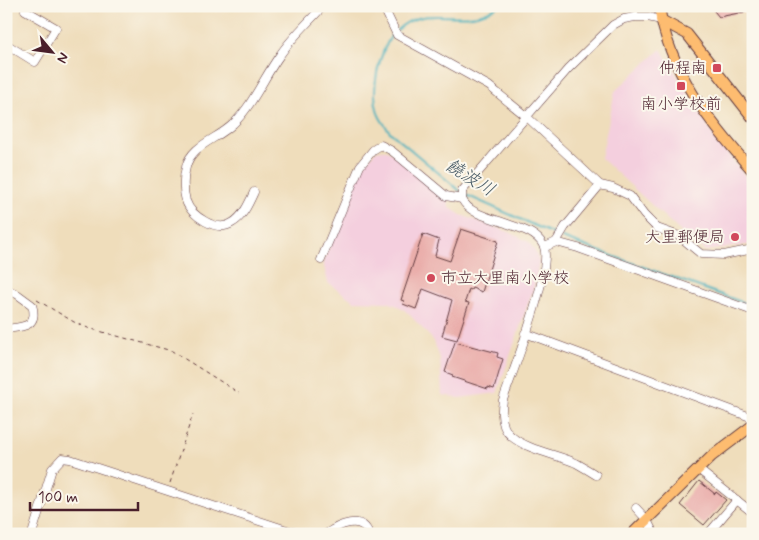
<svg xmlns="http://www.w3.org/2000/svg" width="759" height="540" font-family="Mynerve,'Klee One',sans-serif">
<rect width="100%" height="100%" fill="#fbf7ec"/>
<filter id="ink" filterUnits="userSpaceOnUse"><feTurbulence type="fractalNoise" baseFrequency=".02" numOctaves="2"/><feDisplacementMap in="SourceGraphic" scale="10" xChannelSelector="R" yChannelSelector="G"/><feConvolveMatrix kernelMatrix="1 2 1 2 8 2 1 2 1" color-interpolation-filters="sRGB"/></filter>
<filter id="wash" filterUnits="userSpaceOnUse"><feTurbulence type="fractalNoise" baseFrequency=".0096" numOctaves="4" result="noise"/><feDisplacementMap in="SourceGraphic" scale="20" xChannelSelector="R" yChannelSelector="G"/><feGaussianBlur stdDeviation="1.12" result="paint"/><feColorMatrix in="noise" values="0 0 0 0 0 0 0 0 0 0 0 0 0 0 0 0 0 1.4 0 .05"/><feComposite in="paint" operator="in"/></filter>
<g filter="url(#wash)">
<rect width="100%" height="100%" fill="#efddbb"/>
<g fill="#f4cfde">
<polygon points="661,49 714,137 753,186 753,244 705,251 682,233 601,158 615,91"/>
<polygon points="383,150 387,150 448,198 449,207 461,215 509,232 529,242 535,251 539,262 534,287 497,393 460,398 442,395 440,359 434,341 409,314 402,308 388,302 354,301 328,283 323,262 362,167 376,151"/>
</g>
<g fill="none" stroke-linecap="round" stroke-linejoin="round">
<g stroke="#40afbc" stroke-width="2">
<path d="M397,30c32,-30 65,1 101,-24"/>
<path d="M393,33c-14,21 -23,55 -15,80 3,8 8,14 13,20l69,58"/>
<polyline points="464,194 558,236"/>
<polyline points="562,238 753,306"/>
</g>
</g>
<g id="blocks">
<g fill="#eaaeab">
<polygon points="710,6 748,6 744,12 719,17"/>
<polygon points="461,229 498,241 482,292 472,288 471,290 469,289 465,302 469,303 457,340 442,336 452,300 423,289 416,309 403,304 404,301 401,300 423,234 439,240 435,256 450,261"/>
<polygon points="455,342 498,353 497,357 503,359 494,389 488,387 488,389 452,377 453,375 445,372"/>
<polygon points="699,481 715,494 716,492 726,500 704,525 680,505"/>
</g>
</g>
</g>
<g filter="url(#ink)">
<use href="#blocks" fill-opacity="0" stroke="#633c41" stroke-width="1"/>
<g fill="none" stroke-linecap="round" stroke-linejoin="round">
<g stroke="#633c41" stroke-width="9">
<g id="minor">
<polyline points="385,6 386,12 397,35 489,86 527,117 600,185 613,188 630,196 644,215 657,228 679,236 701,254 724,255 753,249"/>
<polyline points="6,44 35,62 56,28 25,10"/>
<path d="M254,192c-5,11 -11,25 -22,31 -15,10 -41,-7 -46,-22 -3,-10 -3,-24 0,-34 5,-22 32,-28 47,-43 20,-19 31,-47 47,-69 12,-18 29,-33 43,-49"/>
<polyline points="556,242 565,227 600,185"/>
<polyline points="545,247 556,242 578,248 753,311"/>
<polyline points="321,260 360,166 373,150 381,145 392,151 446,196 462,199"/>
<path d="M6,289l11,5 15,11c7,22 -10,22 -26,24"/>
<polyline points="525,333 753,418"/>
<polyline points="698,469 753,513"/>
<path d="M596,475c-6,-4 -13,-8 -20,-12 -18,-8 -51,-14 -65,-27 -11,-9 -10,-24 -8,-36 9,-26 52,-135 40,-155 -6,-12 -23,-17 -35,-21 -14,-6 -39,-9 -46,-25v-8l106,-122 45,-44 11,-6 11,-2h13l13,3"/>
<polyline points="636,508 647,520 654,534"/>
<polyline points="32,534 52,469 62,458 70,459 299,534"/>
<path d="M326,534c12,-9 36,-20 43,0"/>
<polyline points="708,534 737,500"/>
</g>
</g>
<g stroke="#633c41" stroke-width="12">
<g id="major">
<path d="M659,6c10,66 51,117 94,165"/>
<polyline points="661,20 687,34 753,118"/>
<polyline points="632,534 712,456 753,425"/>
</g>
</g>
<g stroke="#633c41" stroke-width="1" stroke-dasharray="4 4" stroke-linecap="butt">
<polyline points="37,300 74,322 88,328 172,351 239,393"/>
<polyline points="170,483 193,414"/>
</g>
<use href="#minor" stroke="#fff" stroke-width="8"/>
<use href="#major" stroke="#fdbc70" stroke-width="10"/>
</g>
</g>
<g fill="#d1495b" stroke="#fbf7ec" stroke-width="2">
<rect x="712" y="63" width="10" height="10" rx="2.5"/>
<rect x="676" y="81" width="10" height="10" rx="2.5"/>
<circle cx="735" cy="237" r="5"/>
<circle cx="431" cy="278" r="5"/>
</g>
<g text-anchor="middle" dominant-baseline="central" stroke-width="4" stroke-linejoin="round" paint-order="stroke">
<g font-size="16" fill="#4a1f2b" stroke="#fbf7ec" text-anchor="end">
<text x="707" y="68">仲程南</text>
<text x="681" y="104" text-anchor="middle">南小学校前</text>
<text x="725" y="237">大里郵便局</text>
<text x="441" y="278" text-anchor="start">市立大里南小学校</text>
</g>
<g font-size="18" font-style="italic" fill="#465965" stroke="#fbf7ec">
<text transform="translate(470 178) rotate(32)">饒波川</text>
</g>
</g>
<rect width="759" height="540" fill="none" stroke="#fbf7ec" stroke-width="25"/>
<g transform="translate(52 52) rotate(119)" stroke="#fbf7ec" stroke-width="4" paint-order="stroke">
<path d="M0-4L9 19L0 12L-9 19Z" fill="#4a1f2b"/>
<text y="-8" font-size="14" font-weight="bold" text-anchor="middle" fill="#4a1f2b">N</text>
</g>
<path d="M30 502v8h108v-8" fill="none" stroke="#4a1f2b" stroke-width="2.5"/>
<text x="38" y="502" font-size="15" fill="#4a1f2b" stroke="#fbf7ec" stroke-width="4" paint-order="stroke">100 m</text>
</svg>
